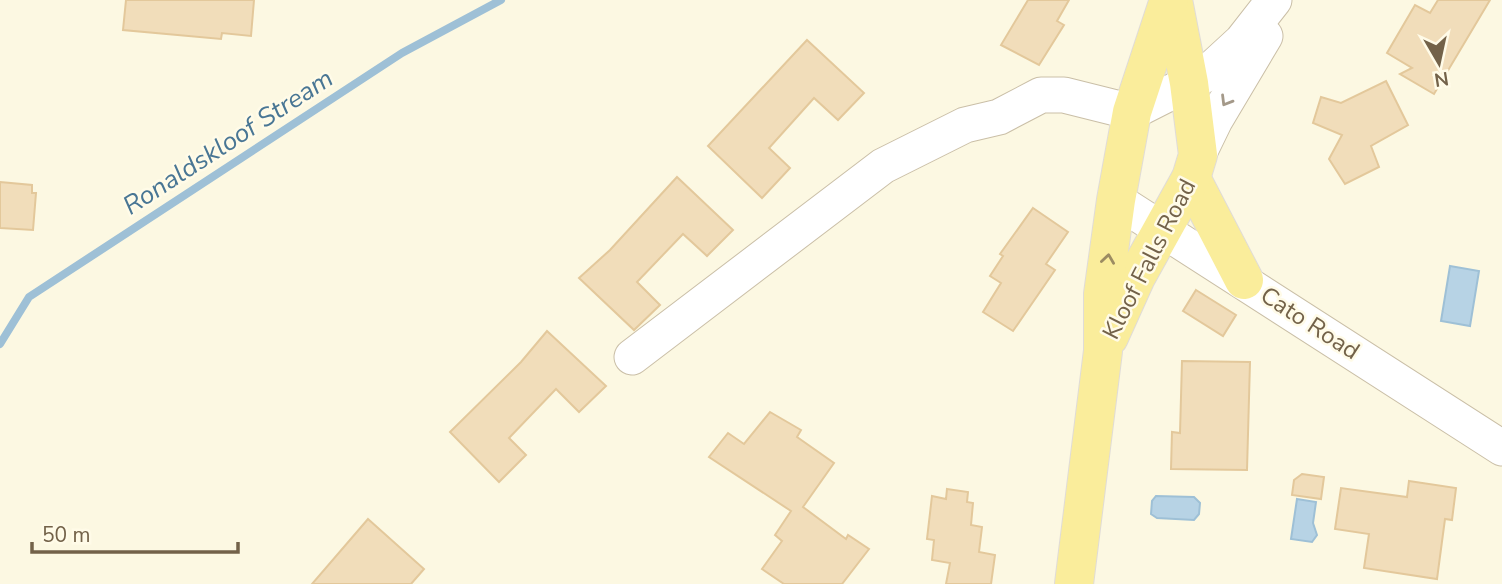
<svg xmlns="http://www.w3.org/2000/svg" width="1502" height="584" font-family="'Nunito Sans',sans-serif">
<rect width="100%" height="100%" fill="#fcf8e2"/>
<g fill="#b7d3e5" stroke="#9ec0d6" stroke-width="2">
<polygon points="1450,266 1479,271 1470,326 1441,321"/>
<polygon points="1156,496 1194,497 1200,503 1199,514 1194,520 1157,518 1151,514 1152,501"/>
<polygon points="1297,499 1316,502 1313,523 1317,535 1312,542 1291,539"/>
</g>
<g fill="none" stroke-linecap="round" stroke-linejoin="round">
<polyline stroke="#9ec0d6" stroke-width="8" points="0,344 29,297 402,53 501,0"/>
</g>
<g fill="#f1ddba" stroke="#e3c89b" stroke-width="2">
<polygon points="126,0 254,0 251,36 222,33 221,39 123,30"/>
<polygon points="1028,0 1069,0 1057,21 1064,25 1039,65 1001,45"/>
<polygon points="1438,0 1490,0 1434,94 1400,74 1412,68 1387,53 1415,5 1430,13"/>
<polygon points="807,40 864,93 838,120 814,98 769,148 790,168 762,198 708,146"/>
<polygon points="1386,81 1408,125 1371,146 1379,167 1345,184 1329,159 1342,135 1313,123 1321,97 1341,103"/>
<polygon points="677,177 733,230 707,256 683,234 637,282 660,305 634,330 579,278 610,250"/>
<polygon points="0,182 32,185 32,193 36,193 33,230 0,228"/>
<polygon points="1033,208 1068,232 1046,264 1055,270 1013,331 983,312 1001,283 990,276 1003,256 1000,254"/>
<polygon points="1196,290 1236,315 1223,336 1183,311"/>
<polygon points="547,331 606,386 579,412 556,389 509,438 526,455 499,482 450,432 521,362"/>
<polygon points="1182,361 1250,362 1247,470 1171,469 1172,432 1180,433"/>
<polygon points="770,412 801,430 797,437 834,463 803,507 846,539 848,535 869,549 842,584 784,584 762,569 782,541 775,535 791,511 709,457 728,433 744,444"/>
<polygon points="1302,474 1324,477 1321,499 1292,495 1294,480"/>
<polygon points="1409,481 1456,488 1452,520 1445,519 1437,579 1364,568 1369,534 1335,529 1341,488 1407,497"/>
<polygon points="947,489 968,492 967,502 973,503 971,525 982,527 979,552 995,555 991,584 946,584 950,563 932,560 934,540 927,539 932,496 946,499"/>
<polygon points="368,519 424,569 411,584 312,584"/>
</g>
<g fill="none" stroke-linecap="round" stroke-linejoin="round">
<g stroke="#cabfa7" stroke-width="37">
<g id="minor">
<polyline points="1198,155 1215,120 1265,36"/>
<polyline points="1116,200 1502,448"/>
<polyline points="632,357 883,166 965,125 999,117 1041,95 1064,95 1132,112 1205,75 1242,41 1274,0"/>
</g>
</g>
<g stroke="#e0dcd7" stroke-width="40">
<g id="major">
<polyline points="1191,178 1244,280"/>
<polyline points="1109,337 1136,277 1191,178 1198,155 1189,83 1173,0"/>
<polyline points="1074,584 1103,351 1103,294 1116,200 1132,112 1169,0"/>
</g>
</g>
<use href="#minor" stroke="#fff" stroke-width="35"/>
<use href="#major" stroke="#faed9b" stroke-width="38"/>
</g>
<defs><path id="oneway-chevron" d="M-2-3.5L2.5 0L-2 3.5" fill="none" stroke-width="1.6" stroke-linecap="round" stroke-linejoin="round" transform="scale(1.75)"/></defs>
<use stroke="#a49989" href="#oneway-chevron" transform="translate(1226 101) rotate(121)"/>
<use stroke="#9c8c62" href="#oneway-chevron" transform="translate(1108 259) rotate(-82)"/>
<g text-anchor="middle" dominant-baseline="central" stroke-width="5" stroke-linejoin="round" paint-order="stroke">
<g font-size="24" fill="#736249" stroke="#fffbe8">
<text transform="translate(1149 259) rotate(-63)">Kloof Falls Road</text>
<text transform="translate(1310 323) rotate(33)">Cato Road</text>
</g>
<g font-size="26" font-style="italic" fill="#497694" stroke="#fffbe8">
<text transform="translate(228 142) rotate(-33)">Ronaldskloof Stream</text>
</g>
</g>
<g transform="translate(1439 63) rotate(171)" stroke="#fffbe8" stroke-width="5" paint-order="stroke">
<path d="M0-5L12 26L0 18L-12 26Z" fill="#736249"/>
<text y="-10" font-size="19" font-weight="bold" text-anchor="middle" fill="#736249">N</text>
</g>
<path d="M32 542v10h206v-10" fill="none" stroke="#736249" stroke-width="3.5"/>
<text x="42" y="542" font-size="21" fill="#736249" stroke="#fffbe8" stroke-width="5" paint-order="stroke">50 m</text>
</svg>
